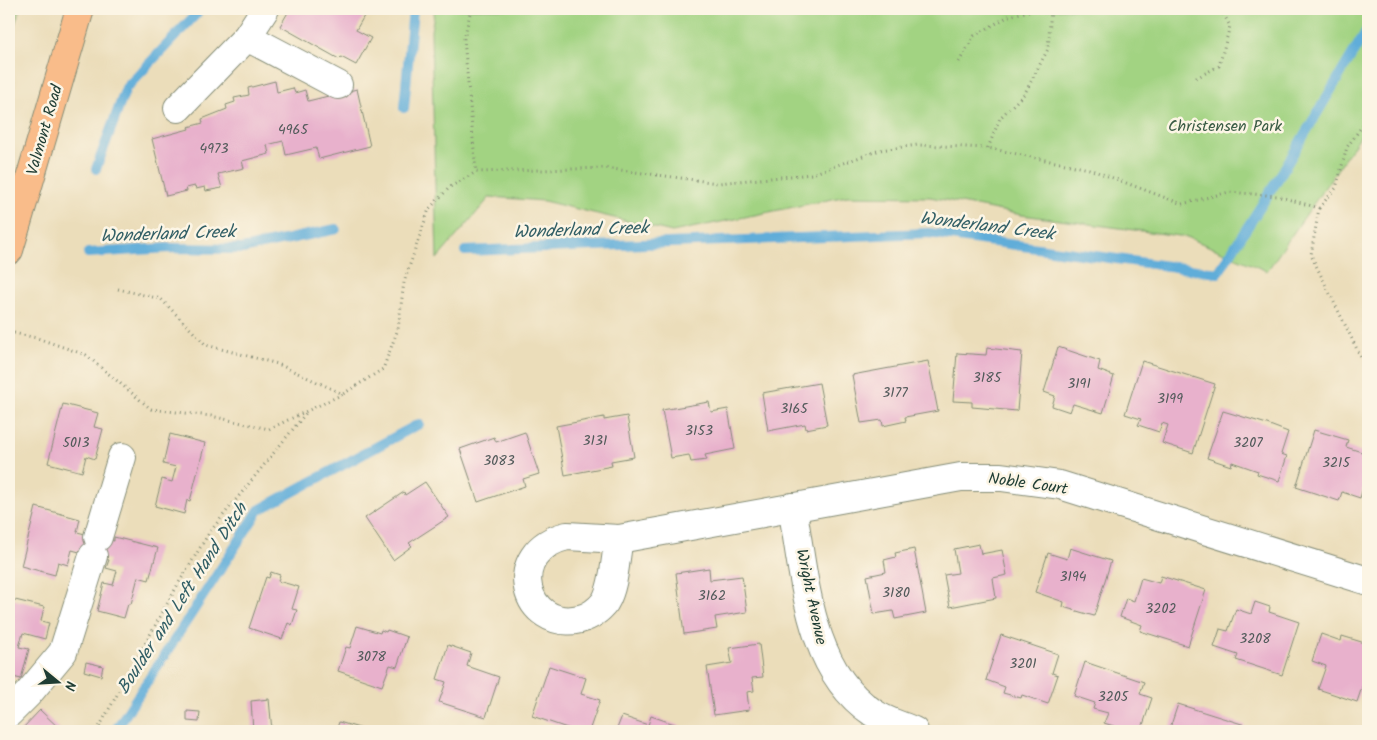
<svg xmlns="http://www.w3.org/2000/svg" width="1377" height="740" font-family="Kalam,sans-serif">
<rect width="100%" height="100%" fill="#fcf5e5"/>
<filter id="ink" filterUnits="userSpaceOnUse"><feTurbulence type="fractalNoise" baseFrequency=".02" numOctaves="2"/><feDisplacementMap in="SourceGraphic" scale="10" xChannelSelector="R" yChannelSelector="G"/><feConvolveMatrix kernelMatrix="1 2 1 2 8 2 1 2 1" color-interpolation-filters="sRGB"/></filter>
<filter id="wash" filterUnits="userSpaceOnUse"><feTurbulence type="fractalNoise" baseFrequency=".0096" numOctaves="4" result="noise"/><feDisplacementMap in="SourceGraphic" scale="20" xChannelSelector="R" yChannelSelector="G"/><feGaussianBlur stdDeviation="1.12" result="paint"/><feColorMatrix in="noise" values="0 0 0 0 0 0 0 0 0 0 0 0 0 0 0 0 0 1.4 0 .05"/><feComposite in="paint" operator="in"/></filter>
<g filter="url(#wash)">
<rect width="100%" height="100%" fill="#ebddba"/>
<g fill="#a2d382" stroke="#60885b">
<polygon points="9,9 20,9 9,42"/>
<polygon points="435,9 1368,9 1368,125 1267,271 1187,237 1022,215 930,197 847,196 672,232 544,201 490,197 437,259 431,31"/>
</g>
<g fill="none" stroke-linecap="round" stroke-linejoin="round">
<g stroke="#60add9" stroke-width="10">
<polyline points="404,108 413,9"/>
<polyline points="96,169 126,88 201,9"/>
<polyline points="465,251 929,233 1218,273 1275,184 1368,28"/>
<polyline points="88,253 169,248 242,249 336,229"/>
<polyline points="115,731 259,510 419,424"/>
</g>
</g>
<g id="blocks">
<g fill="#e8b1cc">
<polygon points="290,9 368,9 356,30 371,38 356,65 341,57 339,59 280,26"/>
<polygon points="275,81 277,92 293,88 295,93 305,90 308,101 357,89 370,146 319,159 316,148 286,155 283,141 267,145 269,154 242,161 244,168 218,174 222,188 206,191 205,187 196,189 195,186 186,188 187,191 166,196 152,139 189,129 188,127 203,123 202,119 227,109 226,105 235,102 234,98 249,95 248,88"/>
<polygon points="1058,347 1100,361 1098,370 1114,376 1103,413 1073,404 1070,412 1052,406 1055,396 1044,392"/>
<polygon points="987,348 1022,352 1017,411 972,407 972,402 953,401 957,353 986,355"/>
<polygon points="928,361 938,411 905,417 906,421 883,426 882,420 861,423 852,375"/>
<polygon points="1142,361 1215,384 1193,453 1162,443 1168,425 1162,423 1159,432 1138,425 1141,419 1125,414"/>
<polygon points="819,383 827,425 806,429 805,424 768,431 762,393"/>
<polygon points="709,402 711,412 728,409 735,449 705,455 707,460 691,462 689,455 671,458 662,410"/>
<polygon points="63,404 98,413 94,427 103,429 95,459 86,456 82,472 48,463"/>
<polygon points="1223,411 1267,424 1288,432 1281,454 1287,456 1279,481 1257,474 1258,471 1232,462 1231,466 1207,458"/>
<polygon points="627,416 634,457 611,461 612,466 565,475 556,426 604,417 604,420"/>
<polygon points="1314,430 1348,440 1346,447 1368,454 1368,472 1360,498 1342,492 1339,501 1296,487"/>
<polygon points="525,432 539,474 523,479 525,486 478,502 460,449 494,437 496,442"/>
<polygon points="170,434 205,443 190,501 187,500 184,514 155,506 162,479 172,482 176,467 163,464"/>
<polygon points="425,482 449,517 409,543 412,546 393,560 365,518 404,492 405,495"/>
<polygon points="36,507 80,519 77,532 114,541 114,537 158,548 149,580 138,577 131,604 128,604 124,618 97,611 104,583 113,585 117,571 106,568 109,560 72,550 68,565 58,562 55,575 21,566"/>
<polygon points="979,544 981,554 1002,550 1007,575 993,578 996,598 950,607 944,575 958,573 954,549"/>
<polygon points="1070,548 1111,561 1094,616 1063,607 1064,602 1035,592 1048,553 1067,559"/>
<polygon points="914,549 926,613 895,619 893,611 874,614 867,576 886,572 884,560 896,557 895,553"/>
<polygon points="709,568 710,580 742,576 747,612 715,617 717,629 684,634 676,573"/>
<polygon points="271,572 280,575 278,581 299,587 292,609 297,610 292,625 288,623 282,639 249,628 266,577 269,578"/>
<polygon points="1161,576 1206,590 1188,646 1140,631 1142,625 1120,617 1126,598 1134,601 1141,578 1159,583"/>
<polygon points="11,599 44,607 41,621 49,623 45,639 23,633 19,647 29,649 21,679 9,676"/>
<polygon points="1255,602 1270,607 1269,612 1299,622 1282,675 1236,660 1238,655 1214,647 1220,629 1228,631 1236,609 1251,614"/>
<polygon points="357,626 380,633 381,630 386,632 387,630 407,637 397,667 390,665 382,686 338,671 346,647 350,648"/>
<polygon points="1321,634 1341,641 1342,636 1368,644 1368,679 1365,678 1357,702 1318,689 1326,666 1312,661"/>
<polygon points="1001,635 1058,654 1052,673 1058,675 1048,704 1022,695 1021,698 1003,693 1005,687 986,680"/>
<polygon points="759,644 763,677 752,678 754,691 747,692 749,710 714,715 707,667 732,663 729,648"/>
<polygon points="448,645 471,653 467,666 499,677 486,717 439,702 446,682 437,679"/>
<polygon points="86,662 103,666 101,676 84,671"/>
<polygon points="1085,662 1144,682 1140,694 1152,698 1141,731 1130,731 1104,723 1108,713 1093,709 1095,703 1074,696"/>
<polygon points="549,666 586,678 581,694 600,700 589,731 576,731 532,716"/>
<polygon points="269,699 272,731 253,731 251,701"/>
<polygon points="1178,704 1245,725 1243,731 1169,731"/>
<polygon points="40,710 62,731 20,731"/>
<polygon points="187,711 200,712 199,722 187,721"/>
<polygon points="622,716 648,725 651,716 689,729 688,731 616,731"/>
<polygon points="339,722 369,731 336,731"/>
</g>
</g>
</g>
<g filter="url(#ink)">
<use href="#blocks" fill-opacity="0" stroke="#858d77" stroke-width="1"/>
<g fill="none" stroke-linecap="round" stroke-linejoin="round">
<g stroke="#858d77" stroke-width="30">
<g id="minor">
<polyline points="247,37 338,85"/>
<polyline points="178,108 247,37 265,9"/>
<path d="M792,507c13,69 16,162 80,205 12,9 28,13 42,19"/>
<path d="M567,536l52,3c-4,19 -4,46 -14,63 -6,8 -16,15 -25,17 -56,13 -78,-68 -13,-83z"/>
<polyline points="98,537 122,457"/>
<polyline points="619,539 961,477 1001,477 1060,485 1368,581"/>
<polyline points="9,713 28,694 63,652 93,556"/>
</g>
</g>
<g stroke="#858d77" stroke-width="30">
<polyline id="major" points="9,250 80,9"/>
</g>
<g stroke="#858d77" stroke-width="3" stroke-dasharray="1 4" stroke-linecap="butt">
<polyline points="471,9 464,39 476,172"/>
<polyline points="959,62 974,36 1009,16 1037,9"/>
<polyline points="1196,78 1219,66 1230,26 1221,9"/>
<polyline points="988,148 1000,118 1025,93 1048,49 1051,9"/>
<polyline points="1319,208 1311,255 1368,372"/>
<polyline points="118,289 161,299 206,345 278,364 343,394 383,369 398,329 404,282 429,209 450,187 476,172 605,168 718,183 812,174 880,150 918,145 988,148 1089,169 1182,204 1229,192 1277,196 1319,208 1336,188 1347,147 1368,118"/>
<polyline points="9,332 37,338 86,355 151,409 211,416 269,429 343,394"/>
<polyline points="97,731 177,586 209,533 306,413"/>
</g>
<use href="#minor" stroke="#fff" stroke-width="28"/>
<use href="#major" stroke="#f9bc8a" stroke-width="28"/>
</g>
</g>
<g text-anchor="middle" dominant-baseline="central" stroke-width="5" stroke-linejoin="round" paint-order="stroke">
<g font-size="14" fill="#515a5a">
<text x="293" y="130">4965</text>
<text x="214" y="149">4973</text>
<text x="987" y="378">3185</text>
<text x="1079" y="384">3191</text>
<text x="895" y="393">3177</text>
<text x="1170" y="399">3199</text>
<text x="794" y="409">3165</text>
<text x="699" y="431">3153</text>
<text x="595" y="441">3131</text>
<text x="76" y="443">5013</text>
<text x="1248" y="443">3207</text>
<text x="499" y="461">3083</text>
<text x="1336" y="463">3215</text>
<text x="1073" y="577">3194</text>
<text x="896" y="593">3180</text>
<text x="712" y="596">3162</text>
<text x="1161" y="609">3202</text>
<text x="1255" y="639">3208</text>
<text x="371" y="657">3078</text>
<text x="1023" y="664">3201</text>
<text x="1113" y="697">3205</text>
</g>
<g font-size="16" fill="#395b44" stroke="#fcf5e5">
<text x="1225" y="126">Christensen Park</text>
</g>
<g font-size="16" fill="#1f3d34" stroke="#fcf5e5">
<text transform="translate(45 130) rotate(-74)">Valmont Road</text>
<text transform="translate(1028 484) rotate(8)">Noble Court</text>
<text transform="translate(811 597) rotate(78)">Wright Avenue</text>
</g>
<g font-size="18" font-style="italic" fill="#325f66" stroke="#fcf5e5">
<text transform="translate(987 227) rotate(7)">Wonderland Creek</text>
<text transform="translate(581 231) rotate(-2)">Wonderland Creek</text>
<text transform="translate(168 235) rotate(-2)">Wonderland Creek</text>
<text transform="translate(183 599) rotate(-57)">Boulder and Left Hand Ditch</text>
</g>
</g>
<rect width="1377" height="740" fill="none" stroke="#fcf5e5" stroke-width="30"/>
<g transform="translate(58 682) rotate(108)" stroke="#fcf5e5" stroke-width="4" paint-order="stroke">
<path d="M0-4L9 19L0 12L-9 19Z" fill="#1f3d34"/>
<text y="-8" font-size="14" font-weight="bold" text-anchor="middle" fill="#1f3d34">N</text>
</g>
</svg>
